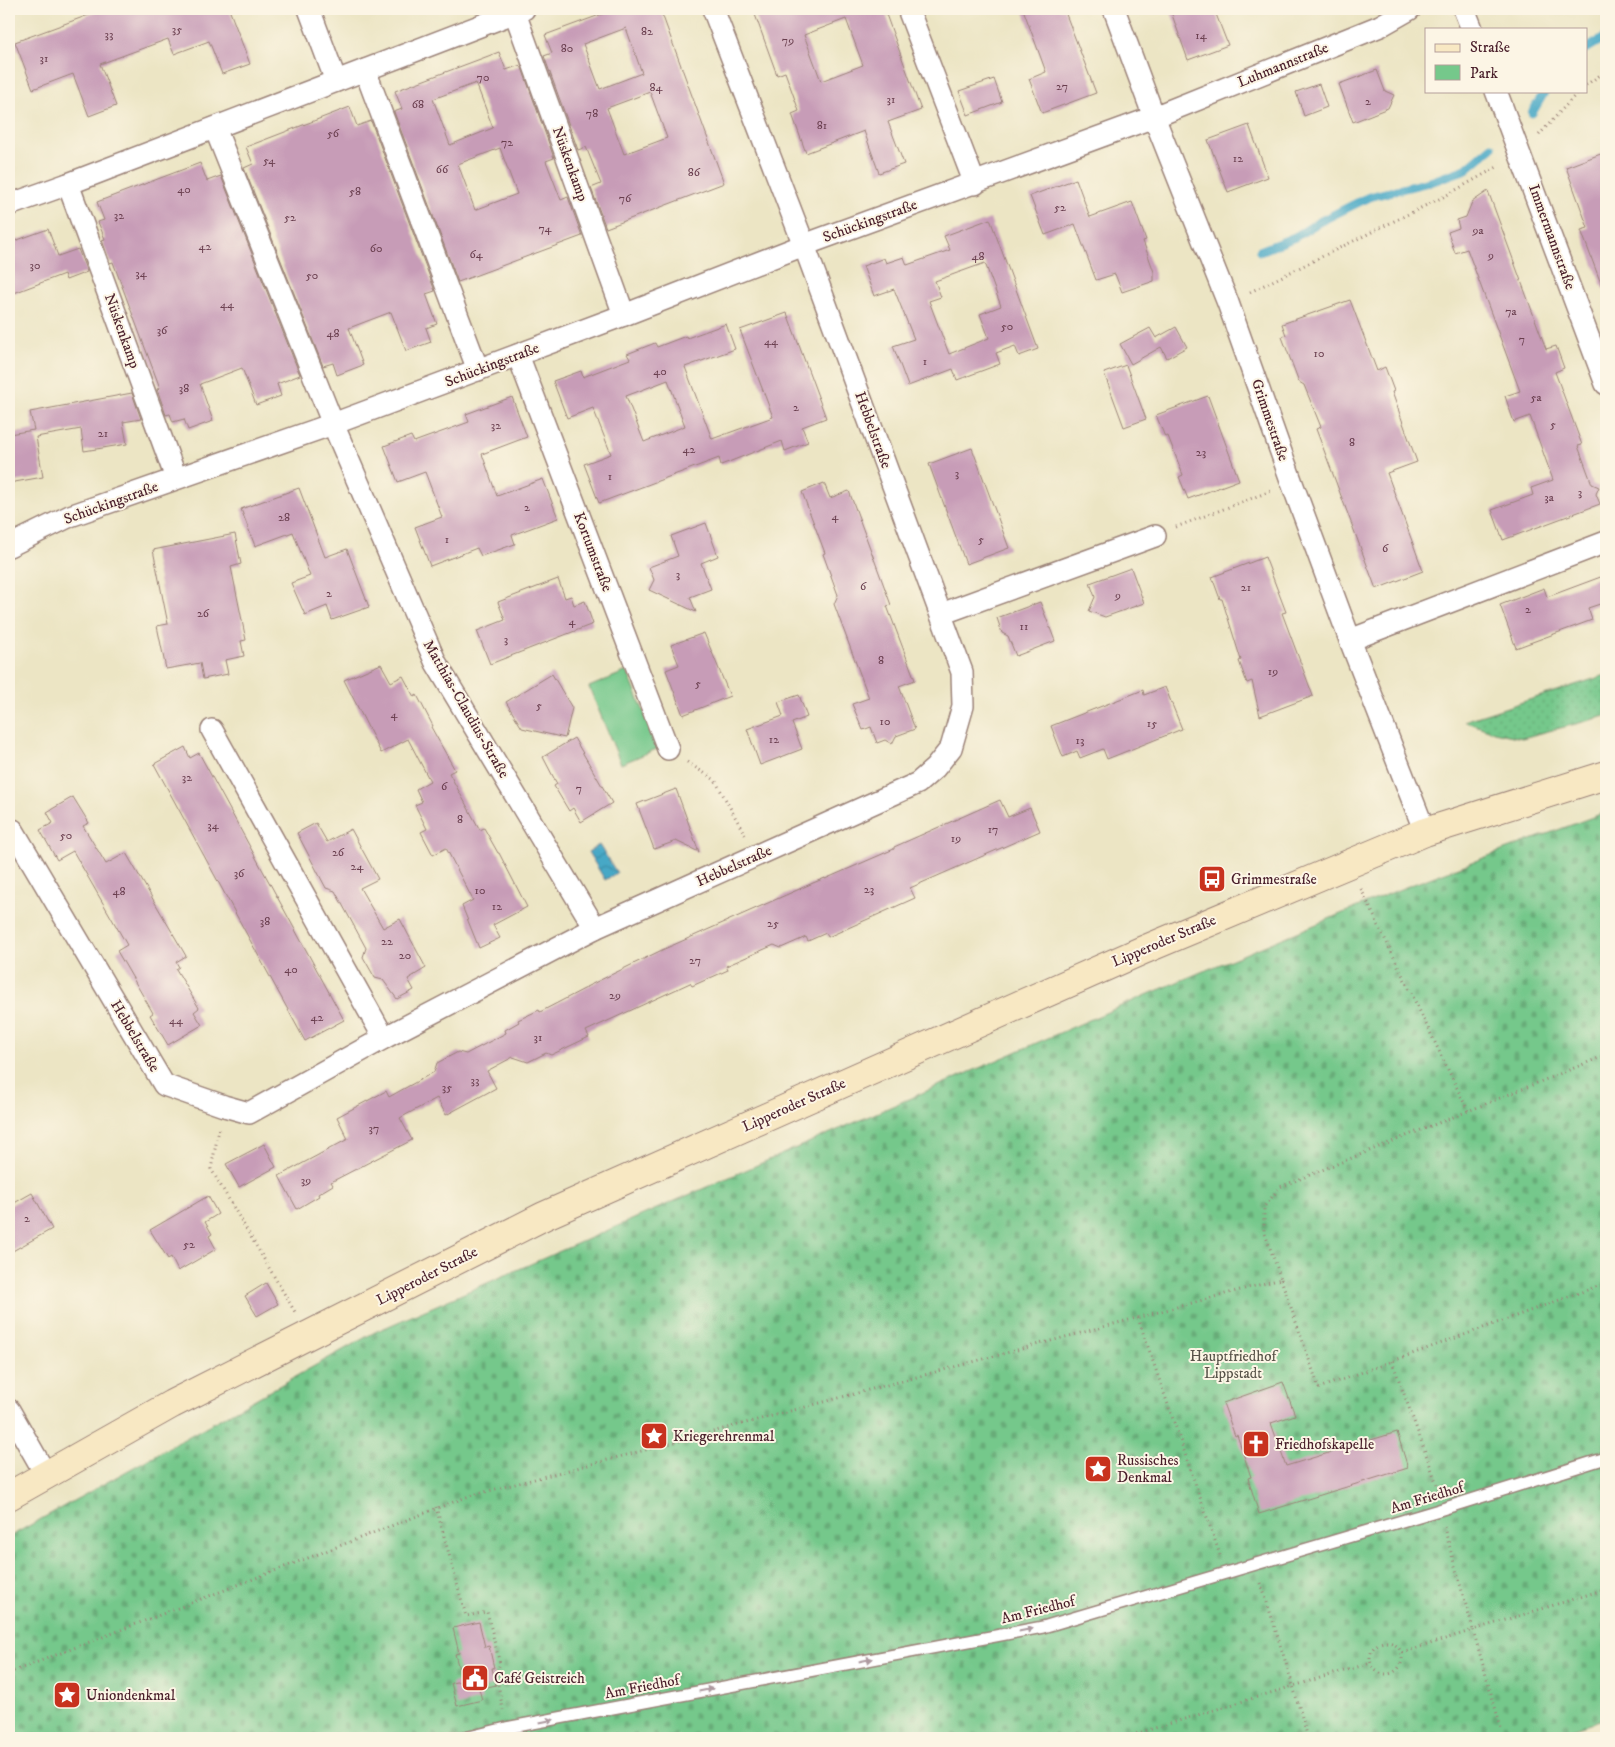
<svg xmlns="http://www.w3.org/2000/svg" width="1615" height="1747" font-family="'IM FELL DW Pica',serif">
<defs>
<pattern id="grass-dots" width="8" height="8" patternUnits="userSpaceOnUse" patternTransform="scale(1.25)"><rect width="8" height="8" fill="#75c88b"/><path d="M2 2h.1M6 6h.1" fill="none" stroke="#67ab78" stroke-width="1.8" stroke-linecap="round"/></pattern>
<pattern id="cemetery-stones" width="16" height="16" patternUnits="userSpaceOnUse" patternTransform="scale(1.25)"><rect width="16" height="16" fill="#75c88b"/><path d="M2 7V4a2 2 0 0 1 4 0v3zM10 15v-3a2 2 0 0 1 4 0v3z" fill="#67ab78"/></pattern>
<pattern id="water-waves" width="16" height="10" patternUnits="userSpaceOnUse" patternTransform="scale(1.25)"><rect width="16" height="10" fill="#46a8c6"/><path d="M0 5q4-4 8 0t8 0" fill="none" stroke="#3c88a1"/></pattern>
</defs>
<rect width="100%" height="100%" fill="#fcf5e5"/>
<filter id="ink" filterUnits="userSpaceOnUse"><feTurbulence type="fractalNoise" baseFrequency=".02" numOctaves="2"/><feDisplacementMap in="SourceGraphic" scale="10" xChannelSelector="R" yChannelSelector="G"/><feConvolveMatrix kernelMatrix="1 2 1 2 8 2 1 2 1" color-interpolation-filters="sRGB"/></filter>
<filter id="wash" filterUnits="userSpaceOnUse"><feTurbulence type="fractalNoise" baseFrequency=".0096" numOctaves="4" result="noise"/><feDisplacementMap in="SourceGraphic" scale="20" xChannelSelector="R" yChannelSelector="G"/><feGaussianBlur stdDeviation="1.12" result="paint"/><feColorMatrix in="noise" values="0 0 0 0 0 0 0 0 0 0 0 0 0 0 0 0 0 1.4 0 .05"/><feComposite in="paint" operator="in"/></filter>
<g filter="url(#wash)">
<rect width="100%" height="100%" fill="#ece5c4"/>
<polygon fill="url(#grass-dots)" stroke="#60745b" points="1606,675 1606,716 1522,738 1494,732 1464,721"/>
<polygon fill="url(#cemetery-stones)" stroke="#60745b" points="1606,812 1606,1718 1545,1738 9,1738 9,1537 375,1332 1151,993 1403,888"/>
<polygon fill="#75c88b" stroke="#60745b" points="627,671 659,748 621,764 589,687"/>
<polygon fill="url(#water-waves)" stroke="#486478" points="599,845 617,873 605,880 588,852"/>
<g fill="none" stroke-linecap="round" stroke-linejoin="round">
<g stroke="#46a8c6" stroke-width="9">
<polyline points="1586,49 1606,37"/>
<polyline points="1532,113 1545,91"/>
<polyline points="1260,251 1295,237 1319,222 1369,197 1433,181 1466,169 1492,147"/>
</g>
</g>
<g id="blocks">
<g fill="#c79cb7" fill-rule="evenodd">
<polygon points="105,9 229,9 250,64 222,74 209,41 174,54 168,39 100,64 116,106 102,111 89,116 73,74 33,89 15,42"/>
<path d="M616,9h53l1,2 -8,3 62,169 -118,45 -15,-40 10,-4 -15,-37 -8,3 -34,-94 8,-3 -7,-18zM626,28l16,45 -42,16 -17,-45zM650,92l17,46 -43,16 -17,-46z"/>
<path d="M753,9h131l37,101 -33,12 16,42 -25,9 -15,-42 -58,22 -14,-39 7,-3 -14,-39 -8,3zM846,19l17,46 -42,16 -17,-46z"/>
<polygon points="1023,9 1064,9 1096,93 1042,113 1029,79 1046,72"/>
<polygon points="1170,9 1214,9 1228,45 1188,60"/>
<path d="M499,52l7,18 15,-5 33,93 -8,3 15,39 7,-3 14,39 -124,46 -64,-170 8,-3 -7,-18zM476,83l17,45 -43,17 -17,-46zM500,148l17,46 -42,16 -17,-46z"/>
<polygon points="1377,70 1385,91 1394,95 1388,108 1353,122 1339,84"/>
<polygon points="994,79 1002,102 968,115 959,91"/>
<polygon points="1319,84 1327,107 1304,116 1296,92"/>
<polygon points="350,107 357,126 371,121 435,291 426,294 437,324 426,328 431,342 406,351 391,312 349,328 363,365 337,375 333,363 323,366 244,168 253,164 246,147"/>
<polygon points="1249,125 1268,177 1228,192 1208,140"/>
<polygon points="1606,152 1606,289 1603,289 1581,230 1588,228 1566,167"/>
<polygon points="200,163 207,181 221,176 300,375 277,384 281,396 256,405 242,368 200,384 213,421 188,430 184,419 173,422 170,414 166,415 157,389 160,388 113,262 110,263 102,240 105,239 98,222 104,220 97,202"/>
<polygon points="1076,179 1090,217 1132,202 1146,240 1143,241 1154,272 1154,281 1122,292 1115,274 1096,280 1075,224 1045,235 1030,196"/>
<polygon points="1488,191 1546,349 1556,346 1564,368 1555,372 1582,445 1578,446 1592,484 1599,487 1596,494 1600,504 1503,540 1492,510 1533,495 1531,488 1553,480 1530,416 1514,422 1505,396 1520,391 1467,249 1455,253 1448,232 1459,228 1457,220 1466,217 1472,202"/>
<path d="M990,219l48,130 -19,7 -4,-10 -19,7 4,11 -43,16 -4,-11 -45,17 -15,-40 21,-7 -20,-50 -20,7 -11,-30 21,-8 2,5 18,-6 3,8 43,-15 -6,-14zM985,263l16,43 -21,8 9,24 -40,16 -20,-53 12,-4 -6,-16z"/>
<polygon points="48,229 58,256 78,249 87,272 66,280 64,274 14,293 9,278 9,243"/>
<polygon points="1350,300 1377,371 1385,367 1394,391 1392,392 1417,462 1387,473 1423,571 1376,589 1316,429 1321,427 1304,385 1299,382 1282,337 1286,335 1282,324"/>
<path d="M787,313l39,105 -24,9 6,15 -23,9 -3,-10 -61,24 -2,-7 -120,45 -15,-39 27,-10 -18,-46 -26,10 -14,-37 28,-10 2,6 47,-18 -3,-5 28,-11 2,4 29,-11 1,2 39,-14 9,25 -50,18 27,72 61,-22 -33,-87zM668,380l17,46 -41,16 -18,-46z"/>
<polygon points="1176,327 1187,347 1167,358 1161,347 1131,364 1120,344 1150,328 1156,338"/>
<polygon points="1126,365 1146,419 1124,427 1104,373"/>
<polygon points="132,393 141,419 123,422 127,444 84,451 81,429 36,437 43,477 9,483 9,434 34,430 30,412"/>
<polygon points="1208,396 1239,480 1188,499 1179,477 1183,475 1168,436 1165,437 1156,415"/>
<polygon points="512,397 527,437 482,454 497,496 543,479 558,518 512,535 515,544 481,556 477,548 430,566 415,527 442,517 425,472 398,482 384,446 411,436 414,442 469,422 466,414"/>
<polygon points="972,448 1009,548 966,564 929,464"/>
<polygon points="824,483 830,498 849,491 891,605 887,606 915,680 899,686 915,729 896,736 892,744 885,740 877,743 871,727 863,730 852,704 869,698 834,604 838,595 823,554 825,553 802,492"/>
<polygon points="299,488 325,557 347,549 369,607 332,620 327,606 305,615 291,583 310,576 293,532 255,546 241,509"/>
<polygon points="706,523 718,556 701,563 711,589 690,597 696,612 649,590 654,580 649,567 678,556 671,536"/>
<polygon points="235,534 241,564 231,567 246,640 241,641 244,656 225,660 228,674 203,679 200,663 166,669 157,626 168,624 153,550"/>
<polygon points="1265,557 1286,612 1282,613 1313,696 1260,716 1252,681 1247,683 1239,661 1241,660 1222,599 1220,599 1212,577"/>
<polygon points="1131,568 1144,603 1105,617 1089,611 1095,597 1090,583"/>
<polygon points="1606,575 1606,602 1588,608 1592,620 1516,648 1500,605 1544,588 1547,597"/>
<polygon points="558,579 565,598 571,596 574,605 585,601 593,624 490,664 477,631 505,620 498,602"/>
<polygon points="1040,602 1055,641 1016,656 1008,636 1002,633 997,618"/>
<polygon points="704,633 730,696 683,715 666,670 679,665 671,645"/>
<polygon points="381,664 391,682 403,676 414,697 417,695 433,726 431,727 455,770 449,773 480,830 484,828 498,853 499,853 527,907 493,925 500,938 479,948 462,906 473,900 446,848 433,855 421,832 427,829 415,805 422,802 416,789 430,781 408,739 381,753 344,680"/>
<polygon points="552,674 572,708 565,738 522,728 506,702"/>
<polygon points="1165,687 1182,729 1107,759 1103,749 1080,758 1077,751 1063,757 1051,726 1143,690 1144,695"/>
<polygon points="799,695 807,717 792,723 802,749 760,765 747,729 783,716 778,702"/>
<polygon points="574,738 612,803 581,822 573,808 569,811 554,786 557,784 543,757"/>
<polygon points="185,747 190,758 199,753 344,1020 305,1041 154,764"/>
<polygon points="676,789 699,852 676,841 654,849 637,804"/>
<polygon points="73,797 89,823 83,826 106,864 126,853 186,956 176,962 179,967 176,969 199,1008 194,1012 202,1025 168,1045 150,1015 153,1013 117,951 127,945 73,851 57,860 40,830 53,823 47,812"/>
<polygon points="1000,800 1008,817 1030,808 1040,831 910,888 915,898 828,937 826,933 808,941 806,937 781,948 774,945 726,966 728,970 692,986 690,983 586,1031 589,1037 551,1055 546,1053 528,1062 513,1057 487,1071 496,1088 446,1115 437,1098 400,1118 412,1140 331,1182 333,1185 318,1194 319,1196 297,1209 279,1176 348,1139 337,1117 386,1091 389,1097 434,1072 437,1063 458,1052 466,1054 506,1033 505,1030 519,1022 518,1020 539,1010 540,1012 586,988 586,987 662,950 813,883 825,878 825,879 894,849 894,847"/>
<polygon points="316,823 327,842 351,829 378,879 360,888 383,928 400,919 426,968 408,979 414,990 397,999 383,980 375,978 363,957 366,948 335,891 326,888 297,833"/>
<polygon points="264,1144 276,1167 239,1187 226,1164"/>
<polygon points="32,1193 52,1229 9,1253 9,1206"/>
<polygon points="208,1196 218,1214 205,1222 212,1234 209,1236 216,1249 178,1271 171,1257 168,1259 150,1230"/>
<polygon points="266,1283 278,1304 257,1316 245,1296"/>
<polygon points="1283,1382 1295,1415 1271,1423 1286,1466 1397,1432 1408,1468 1259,1514 1248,1478 1251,1477 1237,1435 1235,1436 1223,1403"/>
<polygon points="479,1622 485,1647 489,1646 494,1668 492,1668 496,1685 479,1689 482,1700 457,1706 451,1683 462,1681 455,1654 459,1653 453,1628"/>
</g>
</g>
</g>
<g filter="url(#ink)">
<use href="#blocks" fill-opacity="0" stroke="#9b8278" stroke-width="1"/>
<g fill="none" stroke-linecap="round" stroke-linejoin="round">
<g stroke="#9b8278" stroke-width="14">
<polyline id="service" points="465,1738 506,1728 1043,1627 1439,1510 1606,1458"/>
</g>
<g stroke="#9b8278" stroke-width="24">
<g id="minor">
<polyline points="309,9 336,81"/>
<polyline points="908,9 975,184"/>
<polyline points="1114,9 1154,117 1228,303 1292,483 1350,640 1425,832"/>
<polyline points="1464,9 1472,29"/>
<polyline points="515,13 624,315"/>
<polyline points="365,70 478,370"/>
<polyline points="1496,91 1606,384"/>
<polyline points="215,128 333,424 436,663 595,928"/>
<polyline points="68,184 176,478"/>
<polyline points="9,205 68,184 524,9"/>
<polyline points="518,355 668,749"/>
<polyline points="9,546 70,516 333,424 624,315 804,245 1154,117 1380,26 1410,9"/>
<polyline points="941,614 1155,536"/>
<polyline points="1350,640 1606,542"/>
<polyline points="212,730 384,1038"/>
<polyline points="13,830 164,1085 224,1106 249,1113 384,1038 595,928 918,783 935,768 951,748 963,706 962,672 804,245 713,9"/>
<polyline points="9,1410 46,1475"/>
</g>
</g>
<g stroke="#9b8278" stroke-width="30">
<polyline id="secondary" points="9,1496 172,1404 544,1216 1141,951 1425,832 1606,775"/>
</g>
<g stroke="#9b8278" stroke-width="3" stroke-dasharray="1 4" stroke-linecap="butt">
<polyline points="1586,85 1606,71"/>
<polyline points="1539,135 1579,91"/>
<polyline points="1250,292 1445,196 1499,166"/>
<polyline points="1176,527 1271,491"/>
<polyline points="687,762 715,780 745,835"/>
<polyline points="1361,889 1468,1111 1606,1055"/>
<polyline points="219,1129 211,1169 295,1312"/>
<polyline points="1281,1279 1319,1388 1606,1283"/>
<polyline points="1138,1318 1220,1555"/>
<polyline points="1392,1361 1439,1490"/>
<polyline points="436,1507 466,1616 487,1612 500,1664 496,1673 503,1710"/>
<polyline points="1444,1527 1473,1630 1606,1589"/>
<polyline points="1261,1583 1293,1686 1371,1663"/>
<circle cx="1386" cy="1658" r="16"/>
<polyline points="1402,1653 1473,1630 1501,1728"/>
<polyline points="9,1673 469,1496 638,1452 1281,1279 1264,1231 1264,1207 1280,1187 1468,1111"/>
<polyline points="1122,1738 1293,1686 1308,1738"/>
</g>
<use href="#service" stroke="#fff" stroke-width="11"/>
<use href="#minor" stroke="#fff" stroke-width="21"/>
<use href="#secondary" stroke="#f8e8c3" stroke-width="28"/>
</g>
<defs><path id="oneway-solid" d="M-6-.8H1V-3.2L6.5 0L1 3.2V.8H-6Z" transform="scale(1.25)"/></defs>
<g fill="#ae9aa0">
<use href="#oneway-solid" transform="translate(1026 1630) rotate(-11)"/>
<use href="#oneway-solid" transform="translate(866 1660) rotate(-11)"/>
<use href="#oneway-solid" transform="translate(706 1690) rotate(-11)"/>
<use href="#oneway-solid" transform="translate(547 1721) rotate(-11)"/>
</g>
</g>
<defs>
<g id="bus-square" transform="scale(1.4375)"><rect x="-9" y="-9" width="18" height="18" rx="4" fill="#c8321e" stroke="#fcf5e5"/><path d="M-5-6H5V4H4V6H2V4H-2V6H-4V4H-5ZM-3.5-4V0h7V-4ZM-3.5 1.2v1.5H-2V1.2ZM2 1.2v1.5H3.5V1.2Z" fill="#fff"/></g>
<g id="sight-square" transform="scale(1.4375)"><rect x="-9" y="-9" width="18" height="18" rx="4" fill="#c8321e" stroke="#fcf5e5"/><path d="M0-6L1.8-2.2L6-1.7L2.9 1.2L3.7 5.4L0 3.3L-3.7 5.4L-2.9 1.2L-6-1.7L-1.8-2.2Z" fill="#fff"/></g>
<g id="church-square" transform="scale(1.4375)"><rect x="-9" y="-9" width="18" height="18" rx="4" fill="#c8321e" stroke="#fcf5e5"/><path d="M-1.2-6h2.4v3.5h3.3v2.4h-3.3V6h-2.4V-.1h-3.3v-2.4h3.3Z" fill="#fff"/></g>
<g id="civic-square" transform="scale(1.4375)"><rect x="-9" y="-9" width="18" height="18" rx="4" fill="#c8321e" stroke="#fcf5e5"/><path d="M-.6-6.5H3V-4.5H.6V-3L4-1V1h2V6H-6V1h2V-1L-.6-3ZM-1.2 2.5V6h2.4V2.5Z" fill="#fff"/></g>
</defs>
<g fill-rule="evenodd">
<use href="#bus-square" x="1212" y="879"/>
<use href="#sight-square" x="654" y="1436"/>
<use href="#church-square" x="1256" y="1444"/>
<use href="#sight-square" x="1098" y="1469"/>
<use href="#civic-square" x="475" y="1678"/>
<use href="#sight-square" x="67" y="1695"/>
</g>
<g text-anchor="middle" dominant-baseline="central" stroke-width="4" stroke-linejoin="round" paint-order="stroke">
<g font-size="12" fill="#693e4e">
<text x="177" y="29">35</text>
<text x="647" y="31">82</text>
<text x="109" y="34">33</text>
<text x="1201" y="35">14</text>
<text x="788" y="40">79</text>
<text x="567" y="48">80</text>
<text x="44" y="58">31</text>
<text x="483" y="77">70</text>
<text x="1062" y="86">27</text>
<text x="656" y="87">84</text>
<text x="891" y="99">31</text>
<text x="1368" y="101">2</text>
<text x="418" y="104">68</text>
<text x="592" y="113">78</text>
<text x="822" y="125">81</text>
<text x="333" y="133">56</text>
<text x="507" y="142">72</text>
<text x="1238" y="158">12</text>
<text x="269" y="160">54</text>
<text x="442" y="169">66</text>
<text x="694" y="172">86</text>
<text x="184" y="189">40</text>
<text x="355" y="191">58</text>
<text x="625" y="198">76</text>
<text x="1060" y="207">52</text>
<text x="119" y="215">32</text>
<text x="290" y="217">52</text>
<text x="545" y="228">74</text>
<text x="1478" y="230">9a</text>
<text x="205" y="246">42</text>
<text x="376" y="248">60</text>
<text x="476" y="254">64</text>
<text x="1491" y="255">9</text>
<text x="978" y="256">48</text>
<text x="35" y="265">30</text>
<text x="141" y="273">34</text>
<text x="312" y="275">50</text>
<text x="227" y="304">44</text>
<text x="1511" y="311">7a</text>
<text x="1007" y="326">50</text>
<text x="162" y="330">36</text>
<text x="333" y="333">48</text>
<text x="1522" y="339">7</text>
<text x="771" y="341">44</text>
<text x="1319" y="353">10</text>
<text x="925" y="361">1</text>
<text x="660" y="371">40</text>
<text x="184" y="388">38</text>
<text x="1536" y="397">5a</text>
<text x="796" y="407">2</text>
<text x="1553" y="424">5</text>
<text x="496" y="425">32</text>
<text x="103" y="433">21</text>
<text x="1352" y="442">8</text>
<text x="689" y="449">42</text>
<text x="1201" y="452">23</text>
<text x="957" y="473">3</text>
<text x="610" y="476">1</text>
<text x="1580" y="492">3</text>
<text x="1549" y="497">3a</text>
<text x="527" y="507">2</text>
<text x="835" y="516">4</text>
<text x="284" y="517">28</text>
<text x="447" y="539">1</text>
<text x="981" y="539">5</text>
<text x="1385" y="548">6</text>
<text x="678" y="574">3</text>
<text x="863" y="586">6</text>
<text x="1246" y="587">21</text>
<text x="329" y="593">2</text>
<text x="1118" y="595">9</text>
<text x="1528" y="609">2</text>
<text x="203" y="613">26</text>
<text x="572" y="621">4</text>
<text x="1024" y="626">11</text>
<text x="506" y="639">3</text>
<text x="881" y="660">8</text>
<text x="1273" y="671">19</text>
<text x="698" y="683">5</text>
<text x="539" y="705">5</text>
<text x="394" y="714">4</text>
<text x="885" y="721">10</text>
<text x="1152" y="723">15</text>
<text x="774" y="739">12</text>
<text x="1080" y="740">13</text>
<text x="187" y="777">32</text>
<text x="444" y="786">6</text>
<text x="579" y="788">7</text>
<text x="460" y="819">8</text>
<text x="213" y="825">34</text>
<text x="993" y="829">17</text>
<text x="66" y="835">50</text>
<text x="956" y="838">19</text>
<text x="338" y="852">26</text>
<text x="357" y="866">24</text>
<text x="239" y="873">36</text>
<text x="869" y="889">23</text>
<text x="480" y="890">10</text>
<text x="119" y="891">48</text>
<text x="497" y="906">12</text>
<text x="265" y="921">38</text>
<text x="773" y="923">25</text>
<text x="387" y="941">22</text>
<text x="405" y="955">20</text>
<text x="695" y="960">27</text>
<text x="291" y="969">40</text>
<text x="615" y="995">29</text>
<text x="317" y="1017">42</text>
<text x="176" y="1020">44</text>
<text x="538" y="1037">31</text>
<text x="475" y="1080">33</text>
<text x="447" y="1087">35</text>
<text x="374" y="1128">37</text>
<text x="306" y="1180">39</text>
<text x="27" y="1218">2</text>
<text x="189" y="1244">52</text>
</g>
<g font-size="15" fill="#4a1f2b" stroke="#fcf5e5">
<text transform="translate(1283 65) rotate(-22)">Luhmannstraße</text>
<text transform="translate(570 164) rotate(70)">Nüskenkamp</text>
<text transform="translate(870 221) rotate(-20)">Schückingstraße</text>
<text transform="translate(1552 237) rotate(70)">Immermannstraße</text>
<text transform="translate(122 331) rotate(70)">Nüskenkamp</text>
<text transform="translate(492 365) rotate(-21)">Schückingstraße</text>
<text transform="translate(1270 420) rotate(71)">Grimmestraße</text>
<text transform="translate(873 430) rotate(70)">Hebbelstraße</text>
<text transform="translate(111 503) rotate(-20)">Schückingstraße</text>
<text transform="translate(593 552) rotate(69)">Kortumstraße</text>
<text transform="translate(466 709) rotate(60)">Matthias-Claudius-Straße</text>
<text transform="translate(734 866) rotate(-24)">Hebbelstraße</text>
<text transform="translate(1164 941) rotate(-23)">Lipperoder Straße</text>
<text transform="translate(135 1036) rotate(59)">Hebbelstraße</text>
<text transform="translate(794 1105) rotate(-24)">Lipperoder Straße</text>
<text transform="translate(427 1276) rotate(-27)">Lipperoder Straße</text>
<text transform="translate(1427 1498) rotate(-17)">Am Friedhof</text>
<text transform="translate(1038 1610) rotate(-14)">Am Friedhof</text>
<text transform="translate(642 1687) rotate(-11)">Am Friedhof</text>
</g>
<g font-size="15" fill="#4a1f2b" stroke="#fcf5e5" text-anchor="start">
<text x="1231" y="879">Grimmestraße</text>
<text x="673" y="1436">Kriegerehrenmal</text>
<text x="1275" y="1444">Friedhofskapelle</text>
<text x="1117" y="1460">Russisches<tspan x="1117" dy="17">Denkmal</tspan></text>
<text x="494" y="1678">Café Geistreich</text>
<text x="86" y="1695">Uniondenkmal</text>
</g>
<g font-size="15" fill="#575248" stroke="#fcf5e5">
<text x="1233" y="1356">Hauptfriedhof<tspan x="1233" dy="17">Lippstadt</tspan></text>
</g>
</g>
<rect width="1615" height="1747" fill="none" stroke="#fcf5e5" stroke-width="30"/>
<rect x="1425" y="28" width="162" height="65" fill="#fcf5e5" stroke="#b59f9b"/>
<rect x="1435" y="44" width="25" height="8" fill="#f8e8c3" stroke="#b59f9b"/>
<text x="1470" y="52" font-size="15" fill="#4a1f2b">Straße</text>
<rect x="1435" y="65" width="25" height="15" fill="#75c88b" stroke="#b59f9b"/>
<text x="1470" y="78" font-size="15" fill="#4a1f2b">Park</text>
</svg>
